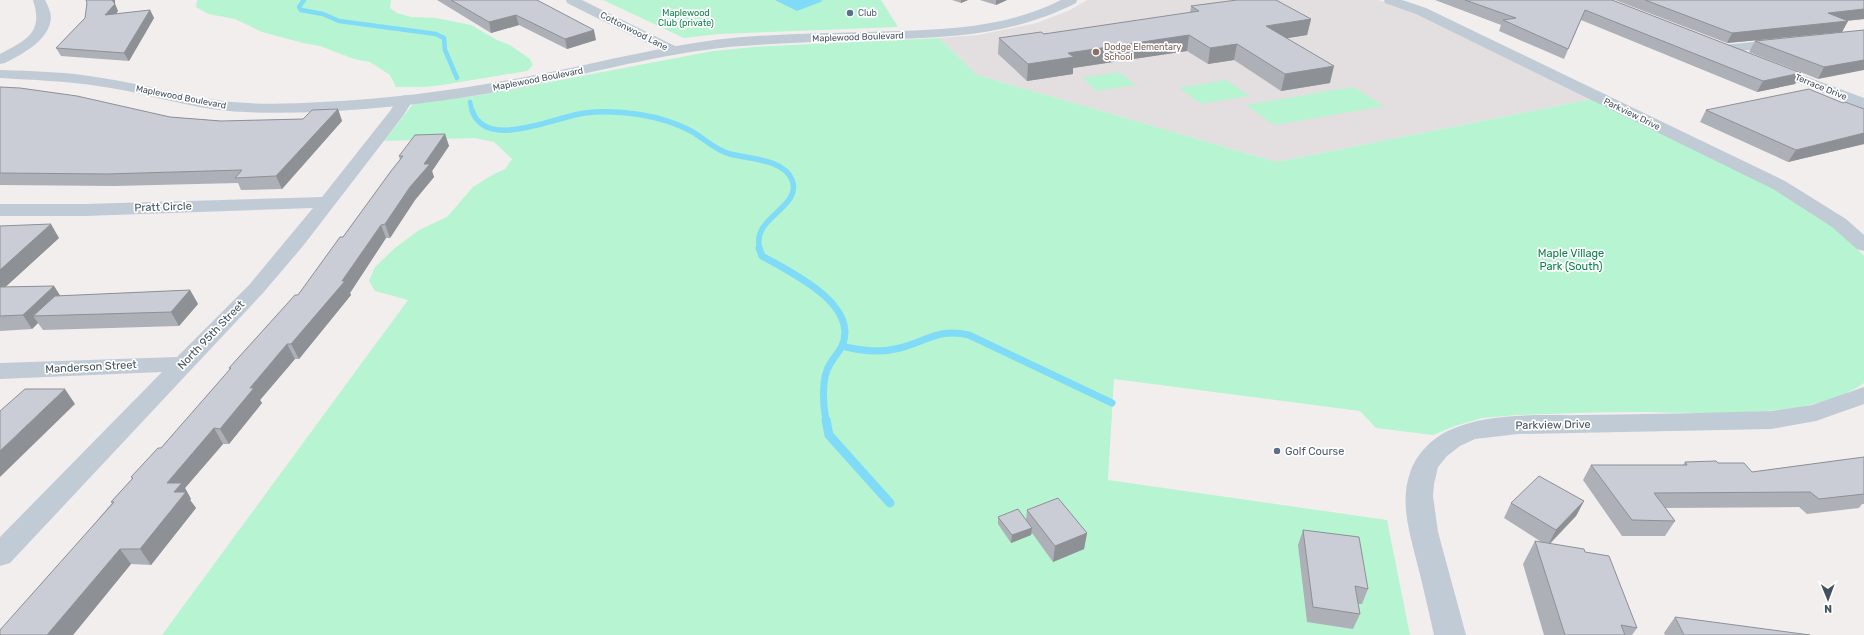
<svg xmlns="http://www.w3.org/2000/svg" width="1864" height="635" font-family="Rubik,sans-serif">
<rect width="100%" height="100%" fill="#f2eeee"/>
<polygon fill="#e3dfe0" points="1087,0 1378,0 1403,7 1592,99 1276,162 977,75 939,38 978,35 1037,23 1070,10"/>
<g fill="#b7f4d1">
<polygon points="197,0 391,0 390,8 397,13 411,17 436,18 471,25 497,40 510,45 530,59 533,65 527,71 442,85 424,87 396,87 390,75 370,62 354,59 320,46 303,43 262,32 235,19 208,14 196,7"/>
<polygon points="603,0 881,0 898,27 719,34 684,38"/>
<path d="M939,38l38,37 299,87 316,-63 171,83 70,45 20,17 11,12v127c-55,39 -171,29 -237,29 -37,0 -73,2 -110,3l-35,3 -27,8 -22,9 -57,-7 -16,-17 -246,-32 -6,101 279,40 23,115h-1248l246,-335 -33,-9 -6,-10 6,-14 20,-19 24,-18 28,-13 26,-30 21,-13 11,-5 7,-10 -18,-17 -19,-4 -91,3 29,-37 68,-9 232,-44 41,-4z"/>
<polygon points="1119,72 1136,85 1097,91 1082,78"/>
<polygon points="1226,80 1249,96 1201,104 1179,88"/>
<polygon points="1353,87 1384,106 1274,125 1246,105"/>
</g>
<polygon fill="#7fdbf7" points="775,0 820,0 823,1 797,11"/>
<g fill="none" stroke-linecap="round" stroke-linejoin="round">
<g stroke="#7fdbf7" stroke-width="4.5">
<polyline points="304,0 299,7 301,10 323,14 339,21 436,34 444,38 445,50 457,78"/>
<polyline points="470,102 472,111"/>
</g>
<path stroke="#7fdbf7" stroke-width="5.5" d="M472,110c13,42 85,6 113,3 34,-4 76,2 106,18 14,8 24,19 39,23 19,5 54,5 62,26 11,28 -42,37 -32,69"/>
<g stroke="#7fdbf7" stroke-width="7">
<path d="M759,248l3,8c28,16 98,48 80,90 -3,6 -8,11 -12,18 -9,14 -7,41 -4,57"/>
<path d="M842,346c19,5 39,7 58,2 28,-7 38,-20 69,-13l143,68"/>
</g>
<polyline stroke="#7fdbf7" stroke-width="9" points="826,420 829,435 890,503"/>
<g fill="#c0cbd6" fill-rule="evenodd">
<path d="M33,0h12c3,6 6,12 6,18 -2,23 -29,36 -46,45l-5,1v-10c26,-14 44,-21 33,-54z"/>
<polygon points="566,0 582,0 679,48 681,51 679,54 669,54 567,3"/>
<polygon points="1384,0 1402,0 1426,8 1785,181 1846,219 1864,235 1864,251 1857,249 1832,227 1773,189 1416,14 1385,3"/>
<polygon points="1782,39 1787,40 1789,43 1787,46 1723,53 1718,52 1716,49 1718,46 1723,45"/>
<polygon points="405,95 411,97 413,100 403,116 303,246 263,293 10,563 0,566 0,537 162,372 0,379 0,363 177,357 249,285 313,208 85,216 0,216 0,204 85,204 322,197 390,111 399,97"/>
<path d="M1864,387v17l-48,17 -45,8 -253,5 -43,5 -15,7 -13,10 -9,11 -4,17 -1,12 5,36 28,103h-32c-5,-22 -10,-45 -16,-68 -7,-30 -19,-63 -8,-94 6,-19 22,-35 40,-43 41,-19 93,-14 137,-15 61,-1 123,-2 184,-4l41,-6z"/>
</g>
<g fill="#c0cbd6" fill-rule="evenodd">
<path d="M1061,0h16l-1,3c-59,30 -117,34 -181,36 -51,2 -102,3 -153,7 -69,5 -137,24 -205,38 -71,15 -144,24 -217,28 -36,1 -73,2 -109,-3 -38,-6 -75,-18 -113,-23 -32,-5 -65,-6 -98,-8v-8c34,1 68,2 102,8 41,6 81,18 122,23 32,4 65,3 97,1 72,-3 144,-13 214,-27 69,-13 137,-32 207,-38 52,-4 104,-4 156,-6 57,-2 112,-5 163,-31z"/>
<polygon points="1770,63 1864,98 1864,109 1765,70 1763,67 1765,64"/>
</g>
</g>
<g fill="#aeb0b7">
<polygon points="86,0 115,0 115,4 118,11 116,14 150,10 154,18 129,61 61,56 56,48 85,18 87,3"/>
<polygon points="437,0 537,0 596,40 567,49 519,25 491,33"/>
<polygon points="952,0 968,0 961,3"/>
<polygon points="980,0 1007,0 996,5"/>
<polygon points="1435,0 1612,0 1801,73 1795,84 1757,92 1581,20 1564,59 1499,31 1501,25"/>
<polygon points="1615,0 1864,0 1864,19 1847,21 1848,21 1842,32 1727,43"/>
<polygon points="1191,6 1311,19 1307,35 1287,38 1330,83 1281,91 1234,60 1208,64 1187,51 1073,68 1073,74 1027,81 998,54 999,38 1044,34 1190,13"/>
<polygon points="1864,30 1818,79 1749,52 1755,41"/>
<polygon points="0,87 170,117 221,121 303,119 338,109 342,121 282,189 241,190 238,183 114,186 0,185"/>
<polygon points="1864,109 1864,144 1788,162 1700,122 1706,110"/>
<polygon points="445,134 449,146 432,171 434,177 415,200 390,238 386,238 350,293 351,295 299,359 295,359 260,400 262,403 229,444 223,444 185,488 191,499 190,500 196,508 151,565 131,564 73,635 0,635 112,503 111,502 132,479 131,477 161,448 230,370 229,368 298,295 343,237 400,160 399,156"/>
<polygon points="0,226 59,238 5,287 54,286 60,296 190,290 198,304 179,326 43,330 38,323 32,329 0,331"/>
<polygon points="1864,457 1864,504 1862,504 1859,508 1807,514 1799,507 1666,508 1675,521 1665,536 1622,536 1583,480 1591,465 1683,465 1685,462 1718,463 1752,472"/>
<polygon points="1584,501 1576,516 1550,544 1585,552 1637,628 1632,635 1544,635 1523,564 1535,541 1543,543 1504,518 1511,503"/>
<polygon points="1027,510 1087,533 1084,549 1053,562 1032,533 1031,535 1011,543 998,524 998,517 1026,520"/>
<polygon points="1303,530 1368,589 1362,604 1358,604 1360,614 1353,629 1307,622 1298,545"/>
<polygon points="1675,617 1684,635 1665,635 1664,633"/>
</g>
<g fill="#8d9095">
<polygon points="112,0 115,0 115,4 118,11 109,23 105,15"/>
<polygon points="961,0 968,0 961,3"/>
<polygon points="996,0 1007,0 996,5"/>
<polygon points="1864,9 1864,19 1822,23 1828,13"/>
<polygon points="150,10 154,18 129,61 124,53"/>
<polygon points="516,15 519,25 491,33 489,22"/>
<polygon points="1311,19 1307,35 1263,42 1266,26"/>
<polygon points="1848,21 1842,32 1727,43 1732,33"/>
<polygon points="594,30 596,40 567,49 565,39"/>
<polygon points="1189,35 1187,51 1073,68 1073,74 1027,81 1028,64 1068,53"/>
<polygon points="1237,44 1234,60 1208,64 1210,48"/>
<polygon points="1864,55 1864,70 1818,79 1824,67"/>
<polygon points="1334,66 1330,83 1281,91 1285,74"/>
<polygon points="1801,73 1795,84 1757,92 1763,81"/>
<polygon points="338,109 342,121 282,189 276,176"/>
<polygon points="1864,133 1864,144 1788,162 1796,150"/>
<polygon points="445,134 449,146 432,171 434,177 415,200 390,238 385,224 424,164"/>
<polygon points="51,224 59,238 0,292 0,270"/>
<polygon points="381,225 386,238 350,293 351,295 299,359 291,344 342,281"/>
<polygon points="54,286 63,300 33,316 38,323 32,329 23,315"/>
<polygon points="190,290 198,304 179,326 171,312"/>
<polygon points="287,344 295,359 260,400 262,403 229,444 220,429 250,388"/>
<polygon points="65,389 75,404 0,477 0,451"/>
<polygon points="214,428 223,444 185,488 191,499 190,500 196,508 151,565 140,549 167,483"/>
<polygon points="1584,501 1576,516 1548,545 1556,530"/>
<polygon points="1032,528 1031,535 1011,543 1012,535"/>
<polygon points="1087,533 1084,549 1053,562 1055,546"/>
<polygon points="120,549 131,564 73,635 47,635"/>
</g>
<g fill="#cacdd5" stroke="#8d9095">
<polygon points="86,0 112,0 115,4 105,15 150,10 124,53 56,48 85,18 87,3"/>
<polygon points="451,0 537,0 594,30 565,39 516,15 489,22"/>
<polygon points="1237,0 1276,0 1311,19 1266,26 1334,66 1285,74 1237,44 1210,48 1189,35 1068,53 1074,57 1028,64 999,38 1041,32 1044,34 1199,11 1191,6"/>
<polygon points="1465,0 1612,0 1801,73 1763,81 1585,10 1568,49 1503,20 1516,18"/>
<polygon points="1645,0 1864,0 1864,9 1828,13 1848,21 1732,33"/>
<polygon points="1864,30 1864,60 1824,67 1755,41"/>
<polygon points="0,87 20,88 77,96 170,117 221,121 303,119 312,110 338,109 276,176 235,178 242,170 107,174 0,173"/>
<polygon points="1809,89 1843,103 1845,102 1864,109 1864,133 1796,150 1706,110"/>
<polygon points="445,134 424,164 430,164 410,187 385,224 381,225 342,281 345,281 291,344 287,344 250,388 254,388 220,429 214,428 167,483 182,483 174,492 186,492 140,549 120,549 47,635 0,635 0,630 114,502 111,502 133,478 131,477 158,448 161,448 231,368 229,368 295,295 298,295 340,237 343,237 391,171 403,156 399,156 415,135"/>
<polygon points="51,224 0,270 0,226"/>
<polygon points="54,286 23,315 0,316 0,287"/>
<polygon points="190,290 171,312 33,316 55,296"/>
<polygon points="25,389 65,389 0,451 0,411"/>
<polygon points="1864,457 1864,494 1819,499 1810,492 1654,493 1675,521 1632,520 1591,465 1687,465 1685,462 1716,461 1718,463 1744,463 1752,472"/>
<polygon points="1539,476 1584,501 1556,530 1511,503"/>
<polygon points="1058,498 1087,533 1055,546 1027,510"/>
<polygon points="1018,509 1032,528 1012,535 998,517"/>
<polygon points="1303,530 1359,537 1368,589 1355,586 1360,614 1313,607"/>
<polygon points="1535,541 1584,549 1585,552 1609,556 1637,628 1621,625 1625,635 1565,635"/>
<polygon points="1675,617 1810,635 1684,635"/>
</g>
<g fill="#5c6f8a" stroke="#fff" stroke-width="1.5">
<circle cx="850" cy="13" r="4"/>
<circle cx="1277" cy="451" r="4"/>
</g>
<circle fill="#8d6e63" stroke="#fff" stroke-width="1.5" cx="1096" cy="52" r="4"/>
<g text-anchor="middle" dominant-baseline="central" stroke-width="3.5" stroke-linejoin="round" paint-order="stroke">
<g font-size="9" fill="#0b834b" stroke="#fff">
<text x="686" y="13">Maplewood<tspan x="686" dy="10">Club (private)</tspan></text>
</g>
<g font-size="9" fill="#4e5e75" stroke="#fff" text-anchor="start">
<text x="858" y="13">Club</text>
</g>
<g font-size="9" fill="#44515e" stroke="#fff">
<text transform="translate(634 31) rotate(27)">Cottonwood Lane</text>
<text transform="translate(858 37) rotate(-2)">Maplewood Boulevard</text>
<text transform="translate(538 79) rotate(-11)">Maplewood Boulevard</text>
<text transform="translate(1821 87) rotate(22)">Terrace Drive</text>
<text transform="translate(181 97) rotate(11)">Maplewood Boulevard</text>
<text transform="translate(1632 114) rotate(26)">Parkview Drive</text>
</g>
<g font-size="9" fill="#785e54" stroke="#fff" text-anchor="start">
<text x="1104" y="47">Dodge Elementary<tspan x="1104" dy="10">School</tspan></text>
</g>
<g font-size="11" fill="#44515e" stroke="#fff">
<text transform="translate(163 207) rotate(-2)">Pratt Circle</text>
<text transform="translate(211 335) rotate(-46)">North 95th Street</text>
<text transform="translate(91 367) rotate(-3)">Manderson Street</text>
<text transform="translate(1553 425) rotate(-1)">Parkview Drive</text>
</g>
<g font-size="11" fill="#0b834b" stroke="#fff">
<text x="1571" y="253">Maple Village<tspan x="1571" dy="13">Park (South)</tspan></text>
</g>
<g font-size="11" fill="#4e5e75" stroke="#fff" text-anchor="start">
<text x="1285" y="451">Golf Course</text>
</g>
</g>
<g transform="translate(1828 599) rotate(179)" stroke="#ffffff" stroke-width="3" paint-order="stroke">
<path d="M0-3L7 15L0 10L-7 15Z" fill="#44515e"/>
<text y="-6" font-size="11" font-weight="bold" text-anchor="middle" fill="#44515e">N</text>
</g>
</svg>
